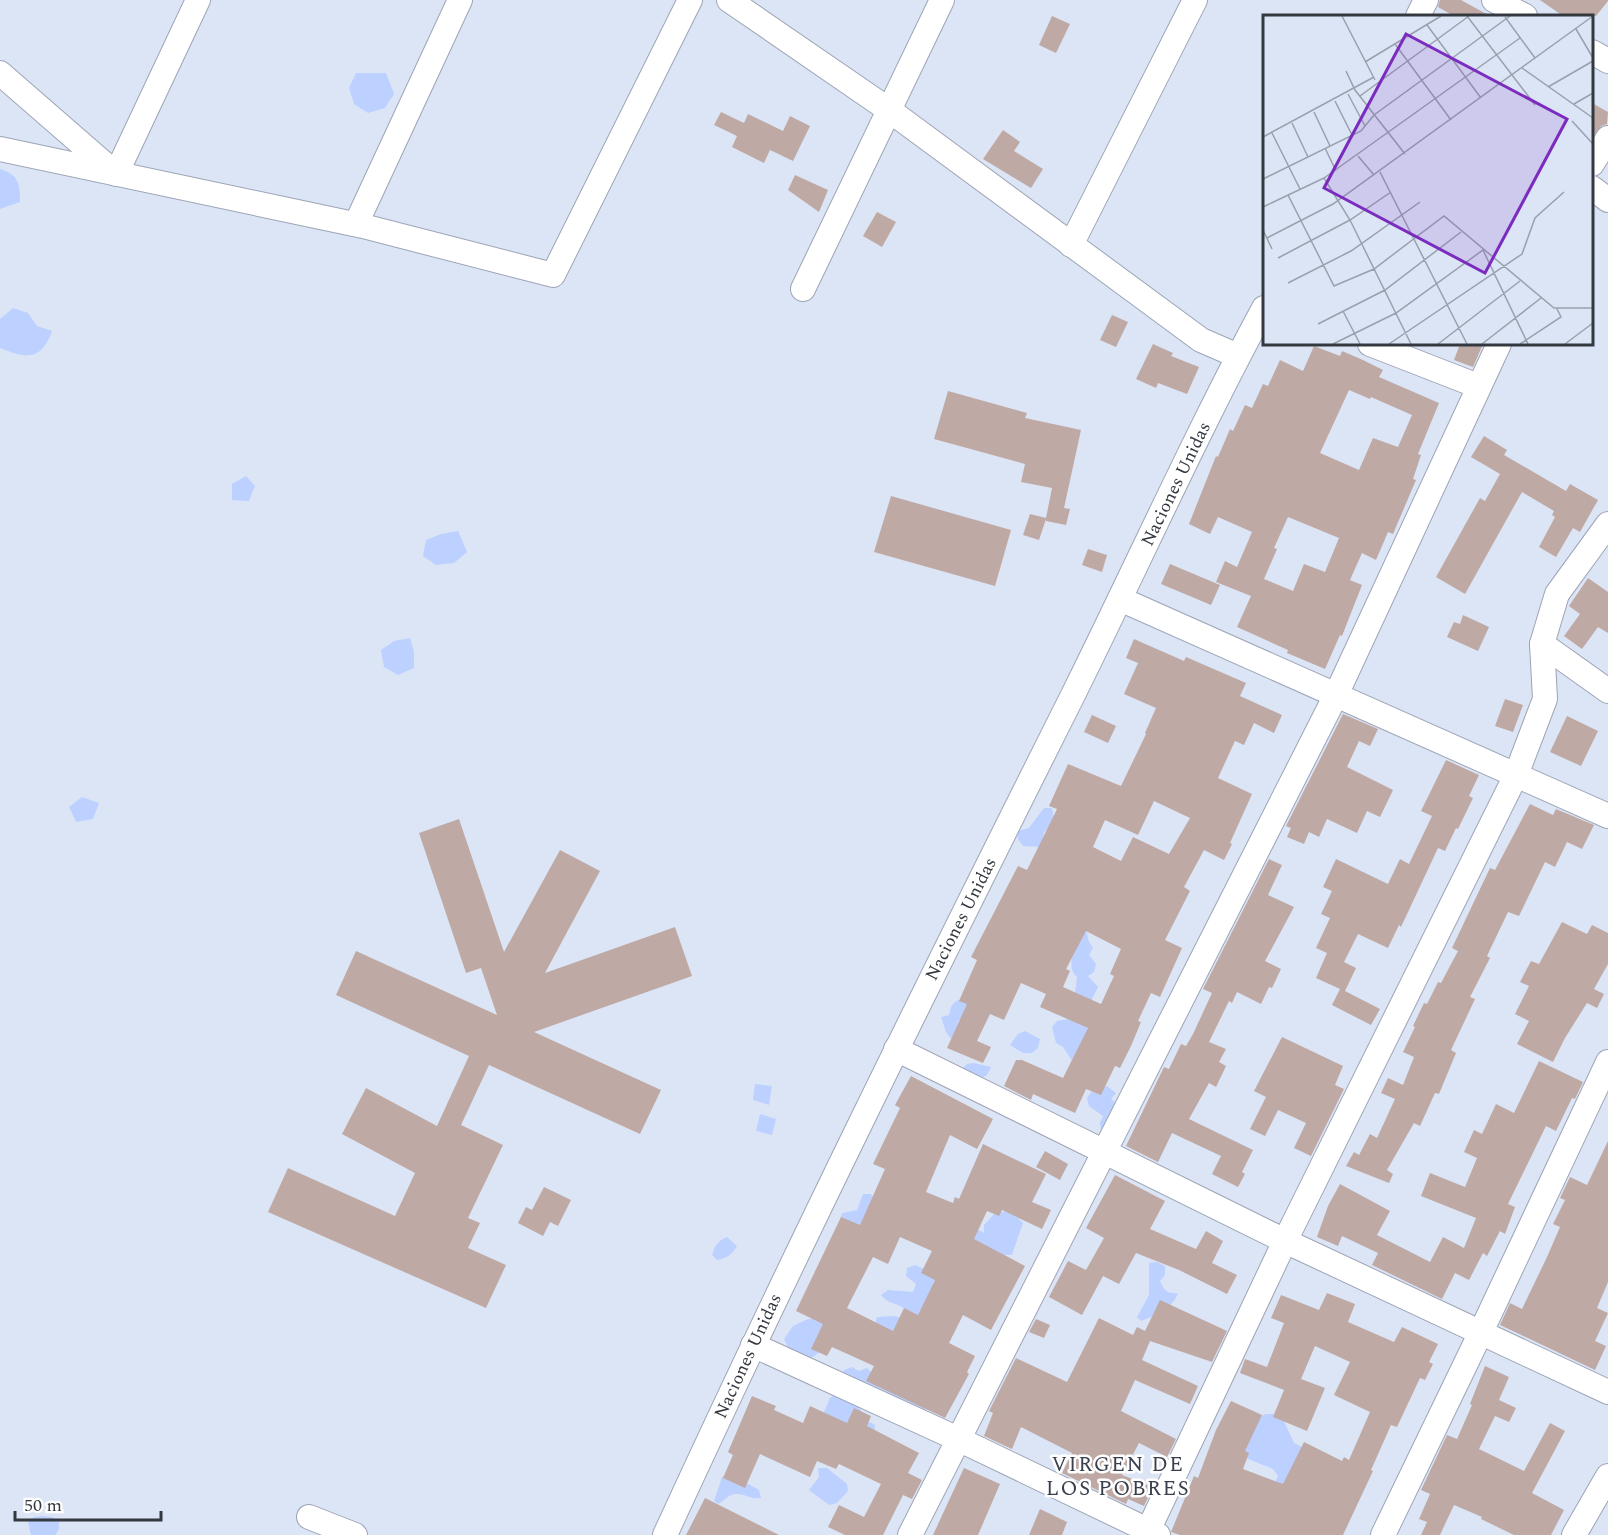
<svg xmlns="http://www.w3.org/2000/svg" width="1608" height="1535" font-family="Spectral,serif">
<rect width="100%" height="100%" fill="#dce5f6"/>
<g fill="#bcd1ff">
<polygon points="356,73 386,73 394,94 385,108 368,113 354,104 349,88"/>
<path d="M0,169c19,6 20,15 20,33l-20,7z"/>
<path d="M13,308l15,5 9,13 15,5c-11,30 -25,28 -52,17v-29z"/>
<polygon points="246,476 255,486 249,501 232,500 232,484"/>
<polygon points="458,531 467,552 454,563 436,565 423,556 426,540 441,534"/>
<polygon points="410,638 414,652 414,668 398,675 384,667 381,650 394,641"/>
<polygon points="82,797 99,803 93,819 76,822 69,807"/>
<polygon points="1044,808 1052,808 1055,825 1044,832 1042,844 1040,847 1023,846 1018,839 1017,831 1029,828"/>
<path d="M1085,926l4,16 4,6 -4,7 7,9 -2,8 -6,4 10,11 -7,14 -16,-8 2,-16c-14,-13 2,-36 8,-51z"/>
<path d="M963,999l8,6 -5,14 -8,2 -1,7 -6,11 -5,-7 -5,-15 8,-2c2,-10 4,-14 14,-16z"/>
<polygon points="1075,1018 1082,1020 1090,1033 1072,1061 1063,1047 1056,1043 1052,1027 1057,1021"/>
<polygon points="1025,1031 1040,1039 1038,1048 1032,1053 1023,1053 1010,1045 1018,1034"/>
<polygon points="974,1063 991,1067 987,1075 980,1079 961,1070 967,1064"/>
<polygon points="755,1084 772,1086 769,1105 753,1100"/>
<polygon points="1107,1086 1116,1093 1111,1099 1117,1104 1110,1130 1101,1131 1100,1123 1103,1116 1089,1106 1087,1098 1092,1091"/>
<polygon points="760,1114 776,1119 772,1135 756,1131"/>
<polygon points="863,1194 871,1194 878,1204 878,1220 836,1235 842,1213 857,1210"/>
<polygon points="1011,1211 1023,1223 1012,1255 996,1255 972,1270 974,1227 984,1233 984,1225 995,1213"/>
<path d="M727,1237l10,9c-5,9 -10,12 -20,14l-5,-5c3,-10 6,-14 15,-18z"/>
<path d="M1157,1262l8,4v9l-5,6c4,10 8,13 18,12 -5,15 -23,23 -37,28l-4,-4 12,-22v-32z"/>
<path d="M915,1265l22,10 -4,8 3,23 -4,6 -20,5c-9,-16 -22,-10 -31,-22l7,-5 25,2 3,-8 -10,-8 1,-8z"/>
<polygon points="894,1316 902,1318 905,1326 869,1345 877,1317"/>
<polygon points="808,1319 823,1319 830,1338 820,1352 806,1361 791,1354 784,1339 793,1326"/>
<polygon points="852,1367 859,1371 867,1368 873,1374 921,1396 926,1410 932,1417 842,1378 844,1370"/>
<polygon points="837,1393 857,1404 867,1421 875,1425 874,1433 832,1424 823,1414 830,1398"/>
<polygon points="1266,1414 1275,1414 1283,1419 1294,1443 1302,1447 1336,1488 1274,1484 1278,1476 1273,1469 1248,1459 1244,1451 1256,1418"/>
<polygon points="818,1468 827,1468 847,1484 848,1491 837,1503 829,1505 809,1490 819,1477"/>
<path d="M730,1474l29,16 2,8c-10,2 -16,-5 -25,-4 -7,0 -12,7 -18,10l-4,-3 8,-24z"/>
<polygon points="42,1516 52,1517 59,1521 59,1529 55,1535 31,1535 28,1522 34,1517"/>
</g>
<g fill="#bfa9a4" fill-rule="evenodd">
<polygon points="1440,0 1461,0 1490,16 1454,16 1438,7"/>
<polygon points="1540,0 1608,0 1608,1 1596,16 1563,16"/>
<polygon points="1052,16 1070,24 1056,53 1039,45"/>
<polygon points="1592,103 1608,112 1607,124 1601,126 1592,138"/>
<polygon points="721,112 744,123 748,114 783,131 790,116 810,126 793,161 770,150 764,163 732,147 737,136 714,125"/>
<polygon points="1003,130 1020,142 1014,151 1043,169 1031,188 983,159"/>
<polygon points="795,175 828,190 819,212 788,190"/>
<polygon points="877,212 896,222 882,247 863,236"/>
<polygon points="1112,315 1128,322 1116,347 1100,340"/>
<polygon points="1153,344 1173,353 1171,356 1199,367 1187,394 1158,383 1156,388 1136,379"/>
<polygon points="1460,344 1483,344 1473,367 1454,360"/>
<path d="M1314,346l26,10 2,-5 21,9 20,10 -4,7 60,26 -21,51 3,1 -8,24 3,1 -23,54 -5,-2 -12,28 -14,-7 -12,27 12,5 -20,51 -2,-1 -15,34 -38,-16 1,-3 -51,-23 14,-31 -35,-14 9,-21 12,6 15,-35 -34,-15 -8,17 -21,-10 27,-68 2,1 12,-28 3,2 12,-26 7,3 11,-24 5,2 12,-26 23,11zM1349,390l21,9 1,-2 41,18 -14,32 -25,-9 -14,32 -39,-17zM1288,517l51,21 -14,34 -21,-8 -11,27 -29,-12 13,-30 -3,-1z"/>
<polygon points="948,391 1027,413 1025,418 1081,430 1064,508 1070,509 1066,525 1046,521 1046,519 1039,540 1023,535 1030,514 1046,518 1052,488 1021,482 1025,464 934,439"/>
<polygon points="1484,436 1507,450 1504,455 1566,491 1570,484 1598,500 1580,532 1573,528 1556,557 1539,547 1555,517 1552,515 1554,511 1522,492 1465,594 1436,577 1480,498 1485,501 1500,474 1471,457"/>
<polygon points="891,496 1011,530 995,586 874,552"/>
<polygon points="1088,549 1107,555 1102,572 1082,565"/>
<polygon points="1170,564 1220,585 1211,605 1161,584"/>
<polygon points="1588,578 1608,592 1608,633 1598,627 1582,649 1564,636 1580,614 1569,606"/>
<polygon points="1463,615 1489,627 1478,651 1447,637 1454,622 1460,624"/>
<path d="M1134,639l50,22 2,-4 60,26 -6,13 42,19 -8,18 -20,-10 -10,22 -9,-4 -17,37 34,16 -22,49 2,1 -8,16 -20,-10 -20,37 6,4 -25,49 17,8 -22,49 -9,-4 -13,28 3,1 -10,24 -11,22 -5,-2 -14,29 -15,-6 -11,24 -42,-19 -2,6 -27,-14 12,-26h6l41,18 25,-50 -48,-21 6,-13 -25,-11 -17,37 -14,-6 -13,27 14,6 -8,16 -36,-15 20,-44 -8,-3 18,-41 -6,-3 47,-91 9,4 30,-61 -8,-3 19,-42 53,22 25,-52 -1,-1 11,-25 -32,-14 14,-31 -12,-5zM1154,801l36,17 -21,36 -36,-17 -12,24 -28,-14 12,-27 33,15zM1086,931l35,18 -11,25 4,2 -13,28 -38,-17 7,-16 -4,-2z"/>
<polygon points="1505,699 1523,705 1513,732 1495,726"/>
<polygon points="1343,714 1378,729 1370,746 1359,741 1347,767 1393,790 1380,817 1367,811 1357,833 1327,819 1319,837 1309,832 1304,844 1287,837 1291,828 1286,826"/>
<polygon points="1092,715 1116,726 1108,743 1084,732"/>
<polygon points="1567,716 1598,731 1581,766 1550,752"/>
<polygon points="1446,760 1479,775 1469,796 1473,798 1458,829 1456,828 1445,851 1438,848 1401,927 1399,925 1388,948 1358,934 1344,962 1356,968 1345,991 1380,1009 1371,1025 1332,1005 1340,989 1316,978 1327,953 1316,948 1330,918 1321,914 1332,891 1323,887 1336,859 1388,884 1400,859 1409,864 1432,816 1421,811"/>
<polygon points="1530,804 1553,815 1556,809 1594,825 1582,849 1567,842 1555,867 1545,862 1519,916 1508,912 1487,956 1490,958 1470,997 1475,999 1451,1050 1456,1053 1439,1094 1435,1093 1420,1126 1414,1123 1387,1170 1393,1174 1389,1183 1346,1166 1354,1152 1359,1155 1370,1134 1377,1138 1395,1099 1381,1093 1388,1078 1403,1085 1414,1057 1403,1052 1415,1027 1413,1026 1424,1003 1427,1004 1438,982 1441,983 1458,951 1452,948 1490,868 1495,870"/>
<polygon points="459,819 504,952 560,850 600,871 545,973 675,927 692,976 534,1032 661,1090 640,1134 489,1065 461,1125 503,1145 468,1218 480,1223 468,1248 506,1265 486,1308 268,1212 288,1168 395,1216 415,1173 342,1134 366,1088 437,1126 469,1056 336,995 356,951 497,1015 481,968 466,973 419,833"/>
<polygon points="1269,859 1282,865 1268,895 1294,907 1265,961 1281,969 1272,988 1269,987 1261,1004 1237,992 1232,1003 1229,1001 1209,1042 1226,1049 1219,1062 1226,1066 1216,1087 1209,1083 1189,1119 1253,1150 1242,1172 1245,1174 1238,1187 1212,1174 1221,1156 1172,1133 1158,1162 1126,1146 1164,1067 1169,1069 1181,1044 1186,1046 1193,1034 1212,993 1203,989"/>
<polygon points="1562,922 1587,934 1592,925 1608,933 1608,964 1594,989 1604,994 1597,1008 1587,1003 1565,1038 1553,1062 1517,1044 1529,1021 1515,1014 1529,986 1520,982 1531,961 1539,964"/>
<polygon points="1282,1037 1343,1066 1335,1085 1344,1089 1311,1156 1294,1148 1306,1123 1278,1110 1265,1136 1250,1129 1266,1097 1254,1091"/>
<polygon points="1539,1061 1583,1082 1575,1099 1572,1098 1556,1131 1546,1126 1508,1204 1515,1207 1505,1234 1500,1231 1487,1256 1483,1253 1469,1280 1455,1273 1442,1299 1372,1265 1378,1253 1342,1236 1338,1246 1317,1237 1328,1206 1340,1184 1390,1211 1377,1235 1430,1262 1443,1237 1464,1248 1476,1218 1421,1196 1430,1173 1465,1187 1477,1158 1464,1152 1474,1130 1482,1134 1496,1104 1514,1113"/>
<path d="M911,1076l82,43 -16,30 -27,-14 -24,57 27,11 2,-6 4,2 24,-55 63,30 -14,28 19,8 -9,19 -40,-19 -3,6 -12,-5 -13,28 51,27 -34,64 -28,-15 -14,28 26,13 -8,16 2,2 -24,44 -79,-37 8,-15 -42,-19 -5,9 -16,-7 12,-25 -27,-13 45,-94 19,8 25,-56 -12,-5 27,-56 -5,-3zM900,1237l32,14 -11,22 14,7 -17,35 -14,-7 -11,23 -46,-23 26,-51 15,7z"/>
<polygon points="1608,1141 1608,1282 1597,1308 1608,1313 1595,1341 1606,1346 1595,1370 1500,1325 1510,1303 1522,1309 1547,1257 1560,1227 1553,1224 1565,1200 1560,1198 1570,1177 1587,1185"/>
<polygon points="1045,1151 1068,1164 1060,1180 1036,1167"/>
<polygon points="1115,1175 1165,1201 1150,1229 1196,1249 1206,1231 1223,1241 1212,1263 1237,1275 1227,1294 1179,1270 1136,1253 1119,1284 1103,1276 1082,1315 1049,1297 1068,1261 1086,1270 1104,1238 1086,1228"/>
<polygon points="544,1187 571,1200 558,1226 550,1222 543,1236 518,1223 526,1207 532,1210"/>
<polygon points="1327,1293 1355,1304 1348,1322 1394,1342 1402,1327 1438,1344 1429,1362 1433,1364 1425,1380 1420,1378 1397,1427 1391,1425 1371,1470 1373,1471 1343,1535 1180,1535 1171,1532 1194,1476 1198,1478 1216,1430 1231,1401 1262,1415 1245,1451 1249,1453 1243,1469 1283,1484 1304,1442 1342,1461 1344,1457 1349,1460 1370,1412 1334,1395 1350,1362 1315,1346 1301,1379 1325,1388 1307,1431 1273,1417 1284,1390 1240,1373 1245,1359 1267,1367 1284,1323 1271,1318 1281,1295 1319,1310"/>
<polygon points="1160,1300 1227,1331 1212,1362 1150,1341 1142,1360 1198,1386 1190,1404 1135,1380 1121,1411 1176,1439 1167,1457 1139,1443 1122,1475 1153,1487 1144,1506 1128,1499 1126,1504 1062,1473 1072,1453 1021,1427 1012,1449 984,1436 993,1413 989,1411 1016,1358 1067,1382 1099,1318 1133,1335 1137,1327 1145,1331"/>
<polygon points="1036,1319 1050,1325 1044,1338 1029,1332"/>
<polygon points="1485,1366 1509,1377 1499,1400 1516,1408 1509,1422 1495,1416 1479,1449 1524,1471 1550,1423 1565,1431 1532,1493 1564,1510 1551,1535 1514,1535 1481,1519 1482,1517 1454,1505 1440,1535 1421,1535 1427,1522 1419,1519 1430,1494 1421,1490 1447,1435 1457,1439 1472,1405 1470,1404"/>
<polygon points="752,1396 776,1406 774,1410 803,1423 810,1406 847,1423 854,1408 871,1416 867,1426 919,1453 908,1473 922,1480 912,1499 903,1495 883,1535 845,1535 828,1527 839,1505 864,1517 881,1484 839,1464 836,1469 817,1461 810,1477 760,1454 745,1488 723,1478 733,1455 728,1452"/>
<polygon points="964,1468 1000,1484 978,1535 933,1535"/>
<polygon points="705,1498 779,1535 686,1535"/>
<polygon points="1040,1509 1067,1522 1062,1535 1029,1535"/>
</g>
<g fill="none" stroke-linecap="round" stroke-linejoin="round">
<g stroke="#9ca4b5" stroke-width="26">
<g id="minor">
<polyline points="729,0 889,110 1201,340 1238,356"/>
<polyline points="1494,0 1525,16"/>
<polyline points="1418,16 1426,0"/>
<polyline points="1592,52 1608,61"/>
<polyline points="0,73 116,174 198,0"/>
<polyline points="0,149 363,226 553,275 690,0"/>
<polyline points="1592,164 1608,138"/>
<polyline points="1592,188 1608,200"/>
<polyline points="356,224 460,0"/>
<polyline points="1071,245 1195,0"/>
<polyline points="803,289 942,0"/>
<polyline points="1370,344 1478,386"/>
<polyline points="1120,599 1608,816"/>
<polyline points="1542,644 1608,691"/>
<polyline points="896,1049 1285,1241 1608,1392"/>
<polyline points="753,1345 958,1439 1158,1535"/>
<polyline points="309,1517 355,1535"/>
<path d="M665,1535c130,-283 268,-561 408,-840 64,-129 123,-261 191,-387"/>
<polyline points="910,1535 1336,695 1499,344"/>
<polyline points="1146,1535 1285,1241 1516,775 1545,699 1542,644 1557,594 1608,524"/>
<polyline points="1383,1535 1481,1332 1608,1062"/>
<polyline points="1574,1535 1608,1476"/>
</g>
</g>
<use href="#minor" stroke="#fff" stroke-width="24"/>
</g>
<g text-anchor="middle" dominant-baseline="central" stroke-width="5" stroke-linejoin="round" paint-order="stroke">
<g font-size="18" fill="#34383f" stroke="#fff">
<text transform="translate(1176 484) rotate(-64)">Naciones Unidas</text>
<text transform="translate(961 919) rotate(-63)">Naciones Unidas</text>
<text transform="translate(748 1356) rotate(-65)">Naciones Unidas</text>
</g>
<g font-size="21" letter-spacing="1.5" fill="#383f4d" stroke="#fff">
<text x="1118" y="1465">VIRGEN DE<tspan x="1118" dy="24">LOS POBRES</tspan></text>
</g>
</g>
<g transform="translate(1263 15)">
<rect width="330" height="330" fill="#dce5f6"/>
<path fill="none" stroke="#99a0ad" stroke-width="1.5" d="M79,1l33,64M204,1l68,89M242,2l30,41M164,10l54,73M313,14l17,29M132,29l56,76M102,47l76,-46M259,53l71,50M83,56l9,19 50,64M285,72l45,-26M85,79l17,32M97,81l109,-80M72,86l17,34M311,89l19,-11M51,97l16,34M309,106l21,23M29,108l16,34M9,118l28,56M0,122l111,-60M62,133l11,23M95,141l16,19M117,157l87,172M61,163l196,-140M0,164l98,-48 13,-16 136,-99M25,180l46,91 40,-17 70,-53 110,92h39M0,192l61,-29 26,42 61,124M0,215l9,19M4,223l66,-34 260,-188M15,243l72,-38 41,-28M25,268l63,-32 69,-49M80,296l17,33M55,309l67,-34 76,-58M70,329l63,-31 87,-63 45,94M126,329l133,-90 13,-36 29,-26M175,329l82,-63M219,329l59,-46M257,329l41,-27 -4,-8M302,329l28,-21"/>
<path fill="#7b2cbf" fill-opacity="0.15" stroke="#7b2cbf" stroke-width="3" d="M143,19l161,85 -82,154 -161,-85z"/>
<rect width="330" height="330" fill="none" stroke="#34383f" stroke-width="3"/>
</g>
<path d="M15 1511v9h146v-9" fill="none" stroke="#34383f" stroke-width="3"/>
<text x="24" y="1511" font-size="18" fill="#34383f" stroke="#ffffff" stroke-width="4.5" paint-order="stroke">50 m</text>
</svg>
